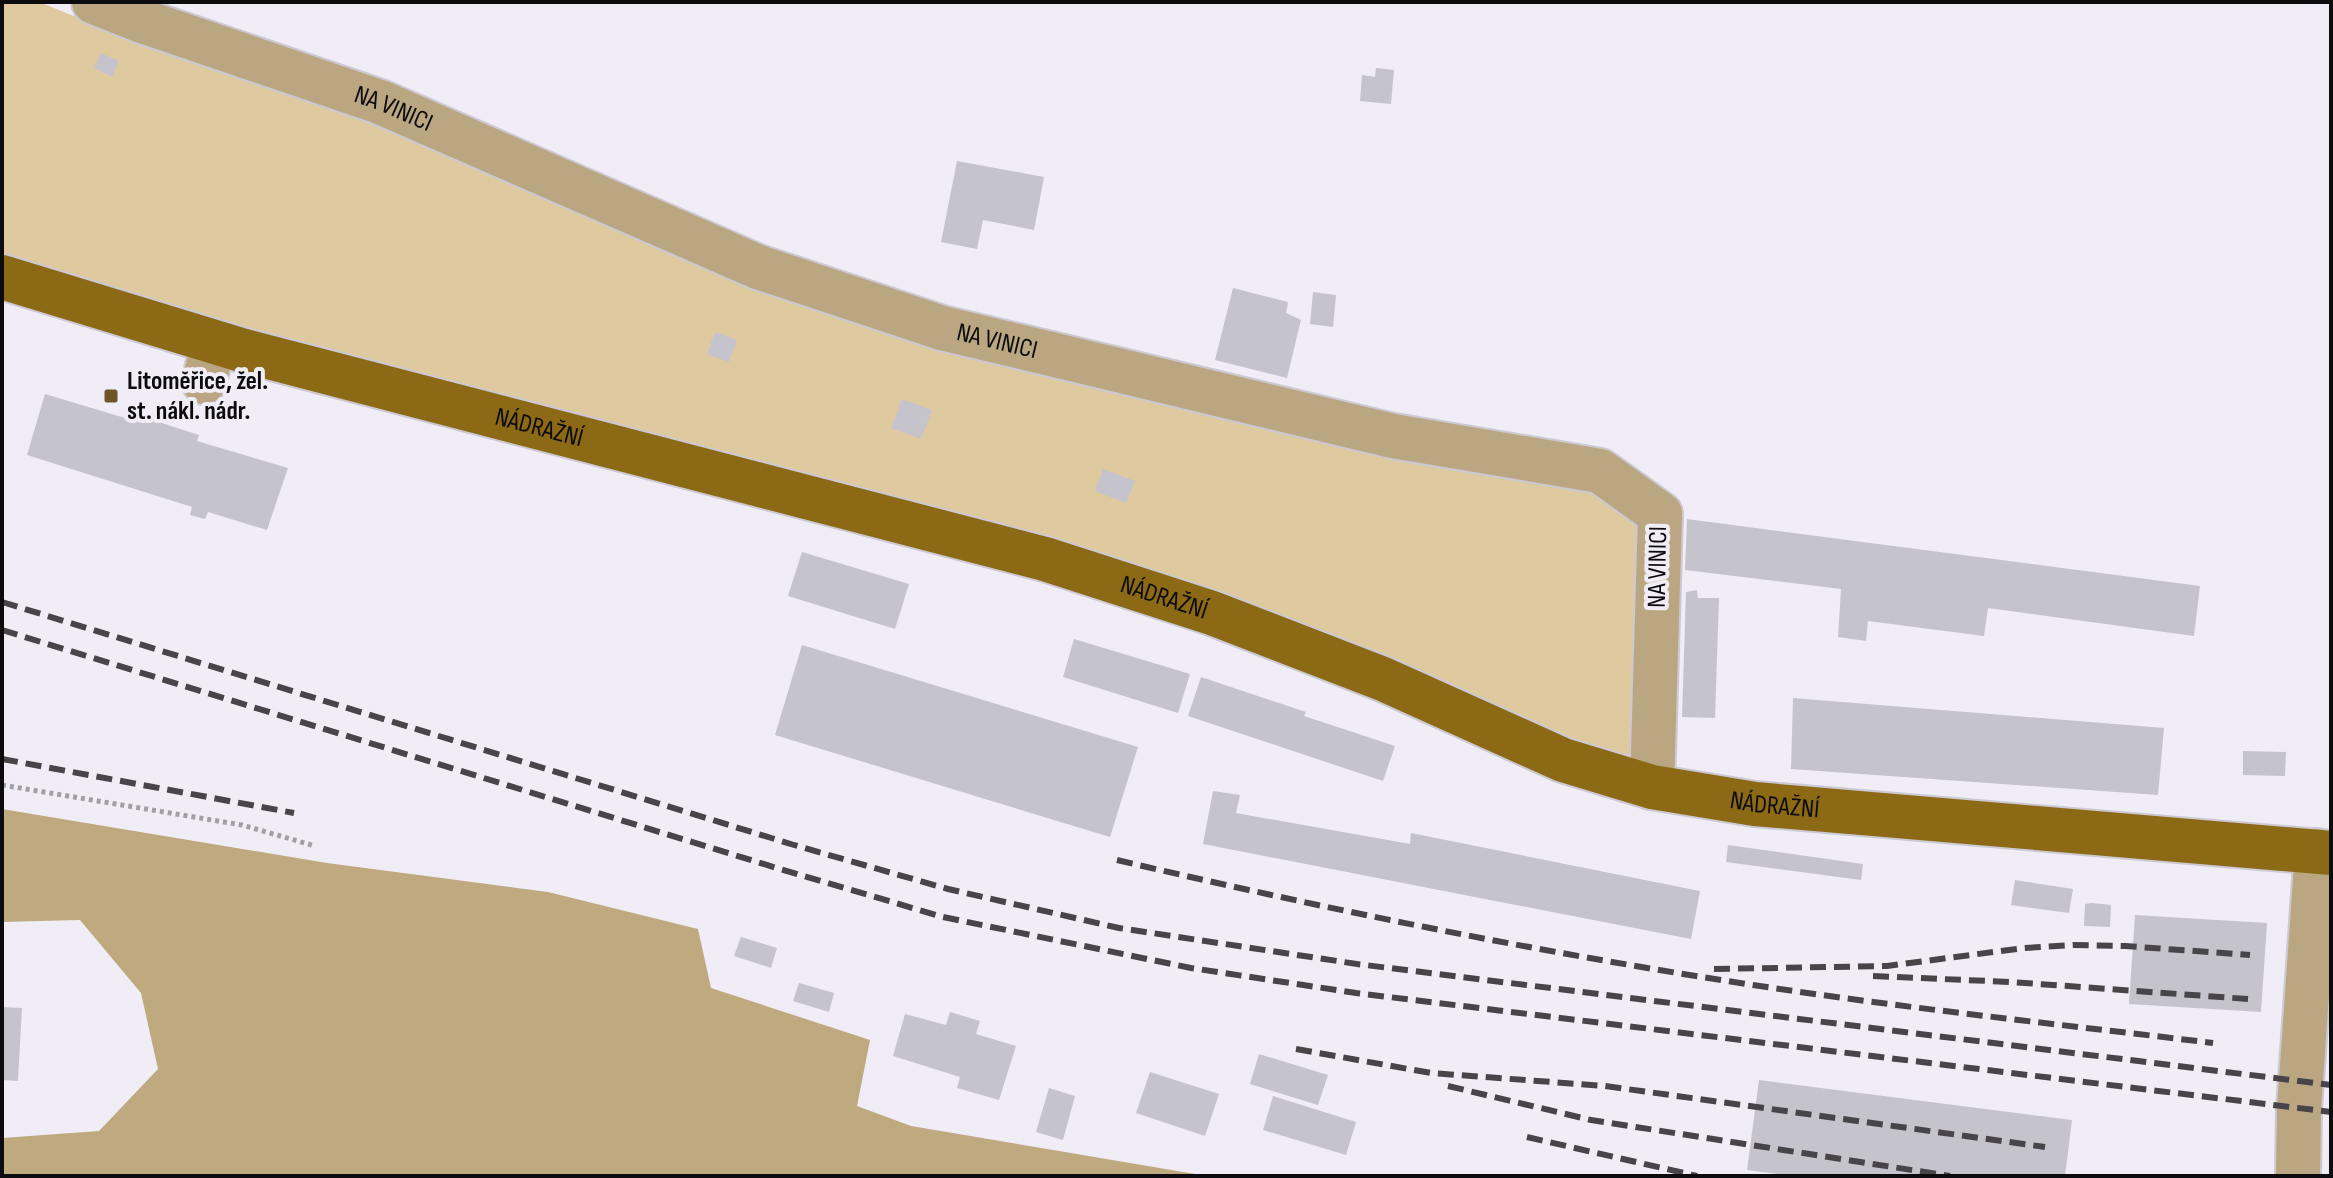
<svg xmlns="http://www.w3.org/2000/svg" width="2333" height="1178" font-family="'Sofia Sans Condensed',sans-serif">
<rect width="100%" height="100%" fill="#f0edf7"/>
<polygon fill="#dfcaa0" points="2,2 39,2 136,41 372,121 750,286 1592,491 1639,524 1632,760 2,256"/>
<polygon fill="#bfaa80" points="2,809 327,863 548,892 698,929 711,988 870,1040 857,1106 911,1126 1207,1176 2,1176 2,1138 99,1131 158,1069 141,993 80,920 2,922"/>
<g fill="#c5c3cc">
<polygon points="101,53 119,61 112,77 94,68"/>
<polygon points="1376,68 1394,70 1391,104 1360,101 1362,75 1375,77"/>
<polygon points="957,161 1044,177 1034,230 983,220 977,249 941,242"/>
<polygon points="1233,288 1288,302 1286,313 1301,320 1287,378 1215,360"/>
<polygon points="1313,292 1336,295 1333,327 1310,324"/>
<polygon points="715,332 737,340 729,362 707,354"/>
<polygon points="45,394 135,421 137,415 199,435 197,441 288,468 267,530 208,512 205,519 190,515 192,507 27,455"/>
<polygon points="902,399 932,410 921,439 891,428"/>
<polygon points="1103,469 1135,481 1126,503 1095,491"/>
<polygon points="1687,519 2200,586 2194,636 1988,608 1984,636 1868,621 1866,641 1838,637 1841,589 1685,570"/>
<polygon points="802,552 909,584 895,629 788,596"/>
<polygon points="1697,590 1698,598 1719,598 1715,718 1682,717 1686,592"/>
<polygon points="1074,639 1190,674 1178,713 1063,677"/>
<polygon points="802,645 1138,747 1110,837 775,735"/>
<polygon points="1201,677 1306,712 1304,716 1395,746 1383,781 1188,716"/>
<polygon points="1793,698 2164,728 2158,795 1791,769"/>
<polygon points="2243,751 2286,752 2285,776 2243,775"/>
<polygon points="1213,791 1240,795 1236,813 1410,844 1411,833 1700,891 1691,939 1203,844"/>
<polygon points="1728,845 1863,864 1861,880 1726,862"/>
<polygon points="2015,880 2073,889 2069,913 2011,905"/>
<polygon points="2092,903 2111,905 2110,927 2084,926 2085,904"/>
<polygon points="2135,915 2267,923 2261,1012 2129,1004"/>
<polygon points="741,937 777,948 771,968 734,956"/>
<polygon points="799,983 834,993 829,1012 793,1001"/>
<polygon points="2,1007 22,1008 18,1081 2,1080"/>
<polygon points="950,1012 980,1021 976,1034 1016,1046 999,1100 957,1088 960,1077 893,1056 905,1014 946,1025"/>
<polygon points="1259,1054 1328,1075 1318,1105 1250,1084"/>
<polygon points="1150,1072 1219,1094 1205,1136 1136,1113"/>
<polygon points="1759,1080 2072,1120 2065,1176 1793,1176 1747,1170"/>
<polygon points="1049,1088 1075,1096 1063,1140 1036,1132"/>
<polygon points="1273,1096 1356,1122 1346,1155 1263,1130"/>
</g>
<g fill="none" stroke-linecap="round" stroke-linejoin="round">
<g stroke="#ccc9d2" stroke-width="48">
<g id="minor">
<path id="s1" d="M94,2l48,19 238,81 378,165 184,61 451,108 207,35 60,43 -8,273"/>
<polyline points="204,382 214,342"/>
<polyline points="2298,1176 2299,1109 2317,851"/>
</g>
</g>
<g stroke="#ccc9d2" stroke-width="48">
<g id="major">
<path id="s2" d="M2,277l239,73 804,209 167,54 171,66 180,81 89,27 103,17 576,49"/>
</g>
</g>
<polyline stroke="#a19fa6" stroke-width="5" stroke-dasharray="4 4" stroke-linecap="butt" points="2,785 242,825 315,846"/>
<use href="#minor" stroke="#baa782" stroke-width="44"/>
<use href="#major" stroke="#8b6915" stroke-width="44"/>
<g stroke="#47454a" stroke-width="6" stroke-dasharray="16 8" stroke-linecap="butt">
<polyline points="2,602 794,845 948,889 1119,928 1357,964 2331,1085"/>
<polyline points="2,630 780,869 943,917 1191,968 1356,993 2331,1112"/>
<polyline points="2,759 294,813"/>
<path d="M1117,860c200,47 401,88 604,120 163,26 328,43 492,63"/>
<polyline points="1714,969 1887,966 2024,948 2073,945 2125,946 2250,955"/>
<polyline points="1873,976 2011,982 2248,999"/>
<polyline points="1296,1049 1431,1073 1605,1086 2045,1147"/>
<polyline points="1448,1086 1591,1120 1950,1176"/>
<polyline points="1527,1137 1697,1176"/>
</g>
</g>
<rect fill="#6d5626" stroke="#f0edf7" stroke-width="3" x="103" y="388" width="16" height="16" rx="4"/>
<g text-anchor="middle" dominant-baseline="central" stroke-width="8" stroke-linejoin="round" paint-order="stroke">
<g font-size="26" fill="#0c0b0e" stroke="#f0edf7">
<text stroke="none"><textPath href="#s1" startOffset="318">NA VINICI</textPath></text>
<text stroke="none"><textPath href="#s1" startOffset="966">NA VINICI</textPath></text>
<text stroke="none"><textPath href="#s2" startOffset="558">NÁDRAŽNÍ</textPath></text>
<text transform="translate(1658 567) rotate(-89)">NA VINICI</text>
<text stroke="none"><textPath href="#s2" startOffset="1206">NÁDRAŽNÍ</textPath></text>
<text stroke="none"><textPath href="#s2" startOffset="1854">NÁDRAŽNÍ</textPath></text>
</g>
<g font-size="26" font-weight="bold" fill="#0c0b0e" stroke="#f0edf7" text-anchor="start">
<text x="127" y="381">Litoměřice, žel.<tspan x="127" dy="30">st. nákl. nádr.</tspan></text>
</g>
</g>
<rect width="2333" height="1178" fill="none" stroke="#0c0b0e" stroke-width="8"/>
</svg>
